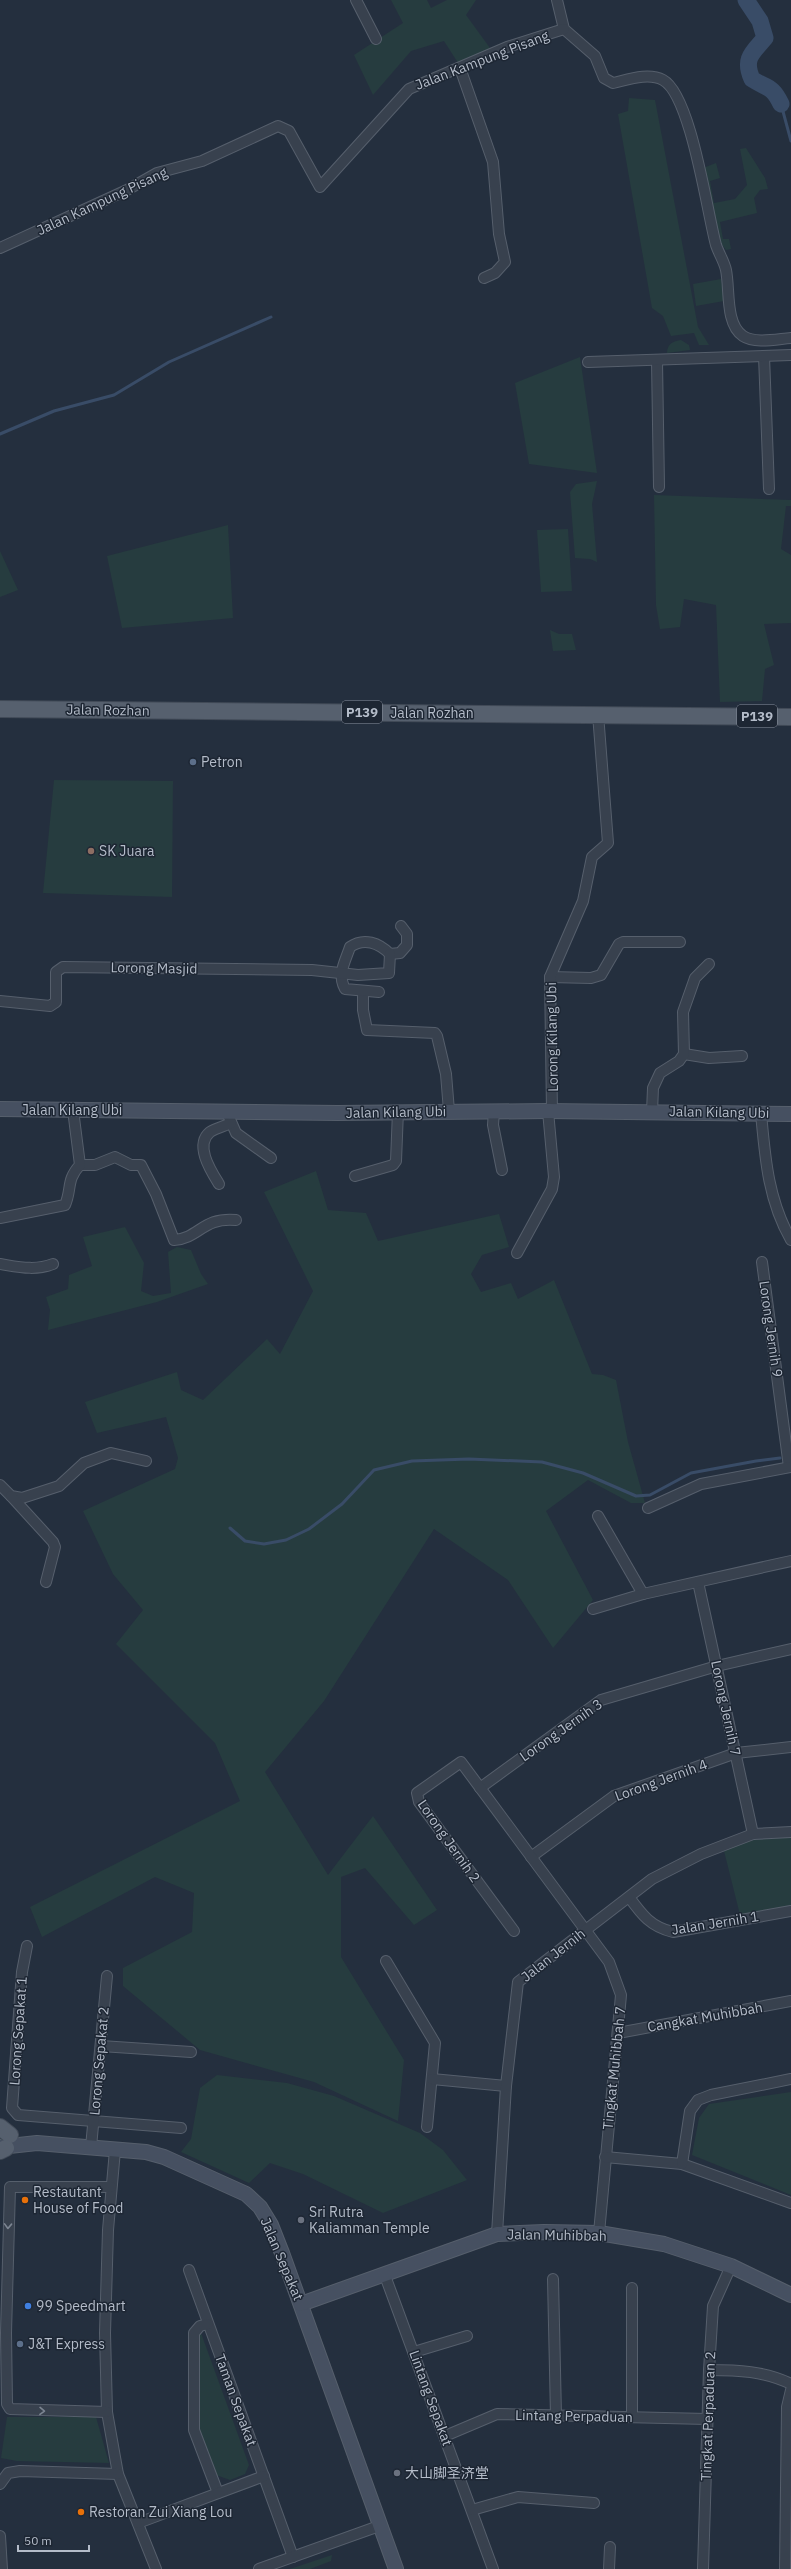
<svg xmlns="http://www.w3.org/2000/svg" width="791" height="2569" font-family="'IBM Plex Sans','Noto Sans SC',sans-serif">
<rect width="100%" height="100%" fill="#242f3e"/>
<g fill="#263c3f">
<polygon points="391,0 427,0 431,8 447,0 476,0 466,15 490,48 460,66 444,41 411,51 373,95 354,55 403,23"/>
<polygon points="629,98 655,100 698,327 709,345 699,345 694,333 671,336 663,316 652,308 618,114 628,111"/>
<polygon points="746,148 765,178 768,189 760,190 754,198 757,213 720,222 723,239 729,239 731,249 726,250 719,241 703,168 716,163 720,178 710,181 714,203 735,199 747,185 740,149"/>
<polygon points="721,279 724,301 696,306 693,284"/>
<path d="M681,340l8,5 1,5 -23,3c0,-9 6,-12 14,-13z"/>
<polygon points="580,357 597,473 529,464 515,383"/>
<polygon points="597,481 592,504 597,562 590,559 575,558 570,492 576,484"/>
<polygon points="654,495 791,500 791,506 786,506 781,549 791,555 791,623 764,624 774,665 765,669 762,701 720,702 716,605 684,599 680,627 660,629 656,605"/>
<polygon points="228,525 233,618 122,628 107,556"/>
<polygon points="568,529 572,591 541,592 537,530"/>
<polygon points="0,551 18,590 0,597"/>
<polygon points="550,630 559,634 572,634 576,650 553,651"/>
<polygon points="54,780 173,781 172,897 43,893"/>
<polygon points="316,1171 328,1210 366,1213 378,1241 499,1214 509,1247 482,1255 471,1274 481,1292 511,1283 518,1299 554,1280 592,1374 603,1375 616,1380 628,1442 645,1503 631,1503 588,1480 546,1511 593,1600 553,1648 508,1580 434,1529 324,1701 265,1772 328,1875 373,1816 437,1910 414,1925 365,1868 341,1877 341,1957 404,2060 398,2121 314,2082 200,2050 123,1986 123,1968 192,1932 194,1893 155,1877 42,1937 30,1907 240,1801 215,1743 116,1644 143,1610 113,1574 83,1511 175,1469 178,1458 166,1417 97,1433 85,1402 177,1372 181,1390 203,1400 267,1339 280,1354 313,1291 264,1192"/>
<polygon points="125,1227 144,1263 141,1291 153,1296 171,1293 168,1252 177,1247 191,1250 201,1274 208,1284 157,1302 48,1330 50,1310 46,1297 68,1289 69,1275 92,1266 83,1237"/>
<polygon points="791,1836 791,1906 740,1915 724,1851 752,1839"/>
<polygon points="217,2075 287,2083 334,2096 420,2133 443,2150 467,2180 383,2213 303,2174 270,2163 249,2183 181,2152 191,2139 200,2088"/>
<polygon points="791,2092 791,2195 692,2155 699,2118 709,2104"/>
<polygon points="201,2333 249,2465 245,2474 230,2480 216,2475 199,2429 197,2336"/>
<polygon points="7,2417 96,2417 109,2463 17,2461 1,2458"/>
<polygon points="332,2555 331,2561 310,2569 290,2569"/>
</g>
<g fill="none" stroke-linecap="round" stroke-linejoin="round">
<g stroke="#394c67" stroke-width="3">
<polyline points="781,104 791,141"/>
<polyline points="0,434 54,411 114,395 169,362 271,317"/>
<polyline points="230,1528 245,1541 264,1544 286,1540 309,1529 342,1504 374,1470 412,1461 469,1459 542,1462 583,1473 636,1496 650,1495 691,1473 756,1461 780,1458"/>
</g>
<path stroke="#394c67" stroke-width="17" d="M746,0l14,21 5,17c-13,15 -22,21 -13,41 15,10 20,6 29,25"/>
<g stroke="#565f6c" stroke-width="12">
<g id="street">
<polyline points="356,0 376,39"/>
<path d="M557,0l7,29 31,27 9,22 9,5c14,-3 35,-11 50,-3 28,15 44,132 53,165 3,9 8,16 10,25 4,19 -1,54 17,66 12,8 34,3 48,2"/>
<polyline points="460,68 493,162 499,234 505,262 495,273 484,278"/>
<polyline points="0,248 127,190 157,173 202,161 278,126 289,131 320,187 409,89 507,47 564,29"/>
<polyline points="764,356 769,489"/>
<polyline points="657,361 659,487"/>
<polyline points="588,362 791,355"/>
<polyline points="550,977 591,978 601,975 619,944 623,942 680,942"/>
<polyline points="363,991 363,1010 367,1030 435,1033 437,1036 446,1074 449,1111"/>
<path d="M379,992l-34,-3c-8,-15 0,-27 5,-42 14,-10 29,-4 40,7l10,-1 7,-8v-11l-6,-8"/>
<polyline points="0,1001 50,1006 56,1002 56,972 63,967 312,970 358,975 389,973 390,954"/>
<polyline points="684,1054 709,1058 742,1056"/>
<polyline points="494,1111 493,1125 502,1170"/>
<polyline points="552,1111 550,977 583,901 592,857 608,843 598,714"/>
<polyline points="652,1112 653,1088 660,1073 679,1061 684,1054 683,1012 695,978 709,964"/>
<path d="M761,1113c4,44 7,87 30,127"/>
<polyline points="229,1117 236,1133 271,1158"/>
<path d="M80,1165h15l20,-8 16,8h10l15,29 18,46c26,-2 28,-23 62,-20"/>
<polyline points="355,1176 393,1165 396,1161 398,1111"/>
<path d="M219,1184c-8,-13 -25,-39 -9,-52 6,-4 15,-6 21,-9"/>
<path d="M0,1218l65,-13c7,-16 1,-25 15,-40l-7,-55"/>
<polyline points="517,1253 552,1189 554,1177 548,1111"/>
<polyline points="762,1262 789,1467"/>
<path d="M0,1264c19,3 35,7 53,0"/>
<polyline points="0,1485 11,1496 22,1498 59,1486 84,1463 111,1453 146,1461"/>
<polyline points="11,1496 53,1542 55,1547 46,1582"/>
<polyline points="648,1508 701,1484 791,1467"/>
<polyline points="598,1516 643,1594"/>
<polyline points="698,1582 753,1834"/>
<polyline points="593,1609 643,1594 791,1561"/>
<polyline points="480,1788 601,1700 717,1666 791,1649"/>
<polyline points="531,1857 614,1796 736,1753 791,1747"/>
<path d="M629,1897c13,18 22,30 44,35l118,-21"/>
<polyline points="514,1931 419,1802 417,1793 461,1762 609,1962 621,1995 599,2233"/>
<polyline points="27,1946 22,1972 12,2108 18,2115 181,2128"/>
<polyline points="386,1961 435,2043 427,2127"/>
<polyline points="618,2033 791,2001"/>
<polyline points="101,2046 191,2052"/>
<polyline points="432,2079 506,2086"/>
<polyline points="91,2147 107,1976"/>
<polyline points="115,2150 108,2230 105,2333 107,2412 118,2474 156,2569"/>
<polyline points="605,2157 682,2164 791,2203"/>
<polyline points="682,2164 690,2111 698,2100 711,2095 791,2079"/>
<polyline points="497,2234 506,2086 518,1982 652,1879 701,1854 753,1834 791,1832"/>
<polyline points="189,2270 293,2557"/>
<polyline points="384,2273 493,2569"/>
<polyline points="553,2279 556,2416"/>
<polyline points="632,2288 632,2417"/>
<polyline points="208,2324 200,2326 194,2333 194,2430 218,2493"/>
<polyline points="414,2352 467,2336"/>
<path d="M709,2370c28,0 56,1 82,14"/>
<polyline points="107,2412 10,2409 7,2404 6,2333 10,2187 111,2187"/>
<polyline points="445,2436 497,2414 707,2419"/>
<polyline points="0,2484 8,2473 20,2471 118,2474"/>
<polyline points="472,2510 518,2497 594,2503"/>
<polyline points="138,2523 264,2476"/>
<polyline points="0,2536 2,2569"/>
<polyline points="259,2569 379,2526"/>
<polyline points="609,2569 610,2547"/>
<polyline points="703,2569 709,2370 713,2306 731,2266"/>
<polyline points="785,2569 787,2407 791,2390"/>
</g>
</g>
<g stroke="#565f6c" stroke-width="16">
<g id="secondary">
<polyline points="0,1109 338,1113 548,1111 791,1114"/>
<polyline points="0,2147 37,2143 146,2152 164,2157 246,2194 260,2207 271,2225 282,2253 396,2569"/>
<polyline points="301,2304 497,2234 544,2232 599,2233 664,2244 731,2266 791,2295"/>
</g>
</g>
<g stroke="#414a57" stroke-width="18">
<g id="primary">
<polyline points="0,709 791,717"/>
<polyline points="0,2127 10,2135"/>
<polyline points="0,2151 6,2148"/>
</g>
</g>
<use href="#street" stroke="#38414e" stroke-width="10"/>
<use href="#secondary" stroke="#465061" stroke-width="14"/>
<use href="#primary" stroke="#56606e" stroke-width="16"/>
</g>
<defs><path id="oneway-chevron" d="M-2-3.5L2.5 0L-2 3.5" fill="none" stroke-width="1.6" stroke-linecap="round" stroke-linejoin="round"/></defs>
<g stroke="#7c8592">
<use href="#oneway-chevron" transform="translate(8 2226) rotate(92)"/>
<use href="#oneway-chevron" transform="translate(42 2411) rotate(1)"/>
</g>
<g fill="#5c6f8a" stroke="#1d2633" stroke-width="1.5">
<circle cx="193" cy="762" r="4"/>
<circle cx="20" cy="2344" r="4"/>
</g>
<circle fill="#8d6e63" stroke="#1d2633" stroke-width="1.5" cx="91" cy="851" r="4"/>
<g fill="#e8710a" stroke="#1d2633" stroke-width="1.5">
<circle cx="25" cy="2200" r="4"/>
<circle cx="81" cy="2512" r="4"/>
</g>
<g fill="#6b7280" stroke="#1d2633" stroke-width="1.5">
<circle cx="301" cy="2220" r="4"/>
<circle cx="397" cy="2473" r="4"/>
</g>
<circle fill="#3f7fe0" stroke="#1d2633" stroke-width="1.5" cx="28" cy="2306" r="4"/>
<g text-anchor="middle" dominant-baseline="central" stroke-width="3" stroke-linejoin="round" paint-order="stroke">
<g fill="#1d2633" stroke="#878f9c" stroke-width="1">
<rect x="342" y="701" width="40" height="22" rx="3"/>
<rect x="737" y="705" width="40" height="22" rx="3"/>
</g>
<g font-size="13" font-weight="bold" fill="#b4bcc9">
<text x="362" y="712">P139</text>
<text x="757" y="716">P139</text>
</g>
<g font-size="14" fill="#b4bcc9" stroke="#1d2633">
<text transform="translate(482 60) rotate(-21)">Jalan Kampung Pisang</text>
<text transform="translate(102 201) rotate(-25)">Jalan Kampung Pisang</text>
<text transform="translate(108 710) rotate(1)">Jalan Rozhan</text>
<text x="432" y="713">Jalan Rozhan</text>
<text transform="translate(154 968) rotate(1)">Lorong Masjid</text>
<text transform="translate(552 1037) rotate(-91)">Lorong Kilang Ubi</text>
<text x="72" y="1110">Jalan Kilang Ubi</text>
<text transform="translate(396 1112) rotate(-1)">Jalan Kilang Ubi</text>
<text transform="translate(719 1112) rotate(1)">Jalan Kilang Ubi</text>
<text transform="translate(771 1329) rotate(82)">Lorong Jernih 9</text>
<text transform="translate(726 1708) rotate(78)">Lorong Jernih 7</text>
<text transform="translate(561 1730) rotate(-35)">Lorong Jernih 3</text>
<text transform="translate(661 1780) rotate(-20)">Lorong Jernih 4</text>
<text transform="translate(449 1841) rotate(55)">Lorong Jernih 2</text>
<text transform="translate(715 1923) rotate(-9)">Jalan Jernih 1</text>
<text transform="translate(553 1955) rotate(-38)">Jalan Jernih</text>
<text transform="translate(705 2017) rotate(-10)">Cangkat Muhibbah</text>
<text transform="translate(18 2031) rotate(-86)">Lorong Sepakat 1</text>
<text transform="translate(99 2061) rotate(-85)">Lorong Sepakat 2</text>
<text transform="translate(614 2068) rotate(-84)">Tingkat Muhibbah 7</text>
<text transform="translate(557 2235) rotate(1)">Jalan Muhibbah</text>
<text transform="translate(282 2259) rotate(67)">Jalan Sepakat</text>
<text transform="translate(431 2398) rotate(70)">Lintang Sepakat</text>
<text transform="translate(236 2400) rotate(70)">Taman Sepakat</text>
<text transform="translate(574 2416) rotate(1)">Lintang Perpaduan</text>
<text transform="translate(708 2416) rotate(-88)">Tingkat Perpaduan 2</text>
</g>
<g font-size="14" fill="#b4bcc9" stroke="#1d2633" text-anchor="start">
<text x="201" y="762">Petron</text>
<text x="99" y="851">SK Juara</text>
<text x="33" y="2192">Restautant<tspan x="33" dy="16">House of Food</tspan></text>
<text x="309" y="2212">Sri Rutra<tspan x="309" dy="16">Kaliamman Temple</tspan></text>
<text x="36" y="2306">99 Speedmart</text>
<text x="28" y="2344">J&amp;T Express</text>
<text x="405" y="2473">大山脚圣济堂</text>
<text x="89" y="2512">Restoran Zui Xiang Lou</text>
</g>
</g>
<path d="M18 2545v6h71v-6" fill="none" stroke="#b4bcc9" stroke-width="2"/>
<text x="24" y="2545" font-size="12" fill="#b4bcc9" stroke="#1d2633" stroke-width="3" paint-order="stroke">50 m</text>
</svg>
